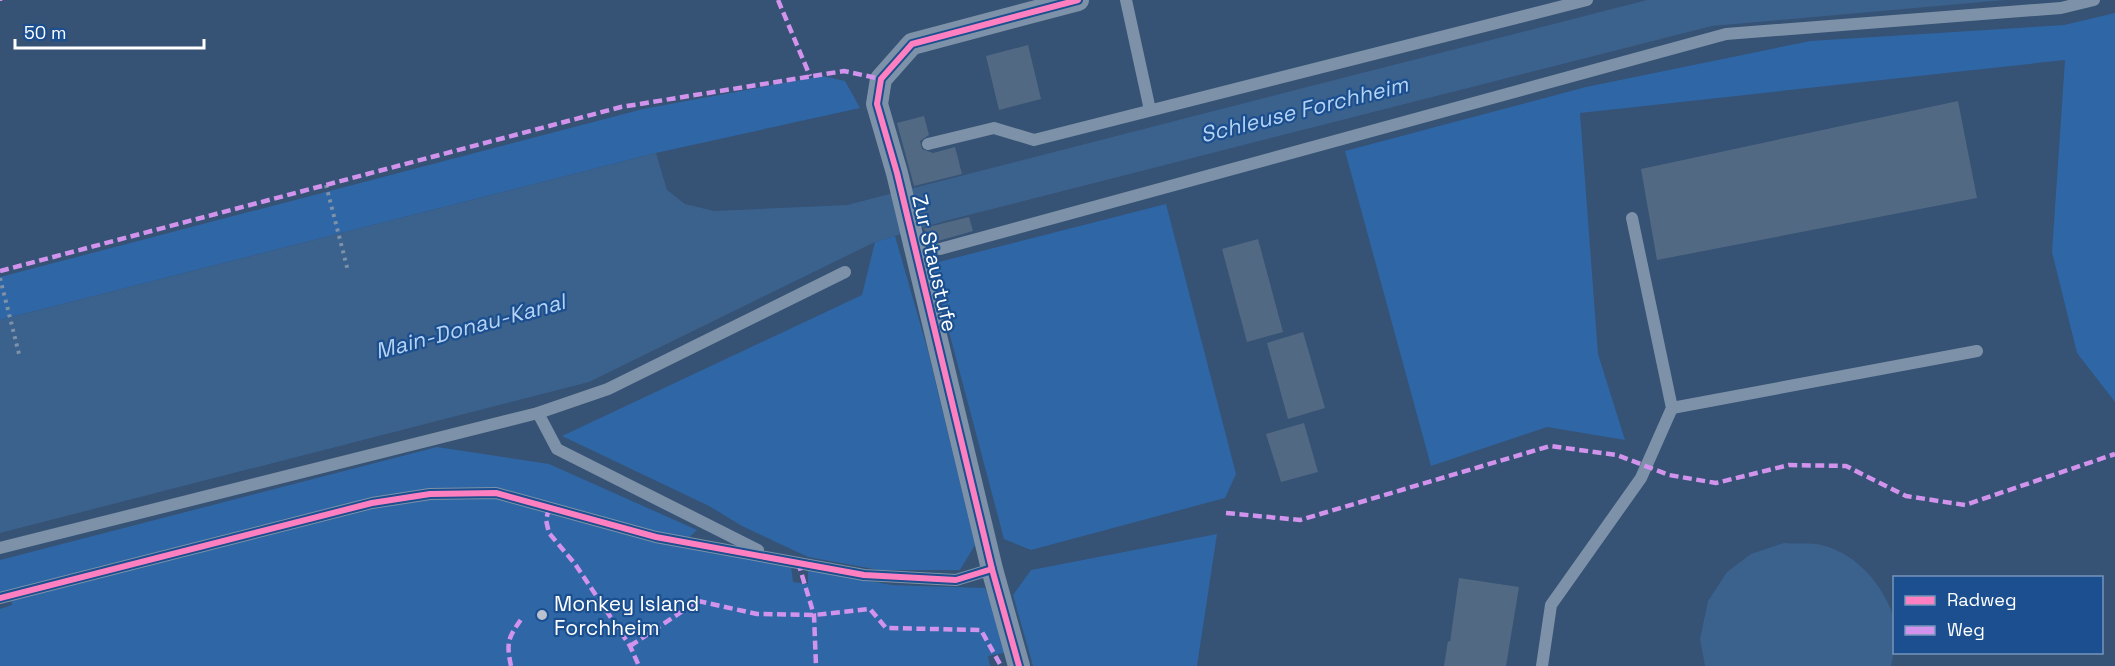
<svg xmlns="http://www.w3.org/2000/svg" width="2115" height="666" font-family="'Space Grotesk',sans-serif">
<rect width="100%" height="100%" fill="#365274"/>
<g fill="#2f66a5">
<polygon points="2115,13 2115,402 2077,353 2052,252 2065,60 1580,113 1598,354 1625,440 1547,427 1431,466 1345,151 1586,87 1810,41 2064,25"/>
<polygon points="822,76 845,81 860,108 656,153 0,320 0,277 643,109"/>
<polygon points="1166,204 1236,474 1225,498 1031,550 1004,539 931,264"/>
<polygon points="895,236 928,351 975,545 960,570 879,570 808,557 742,526 709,506 562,436 862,295 875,242"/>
<polygon points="437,447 549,464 697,530 683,543 791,566 793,582 808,584 808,570 892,585 985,588 1008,652 988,656 990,666 0,666 0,609 12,605 10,591 0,593 0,560"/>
<polygon points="1217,534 1197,666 1033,666 1013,595 1031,570"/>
</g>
<g fill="#3b618d">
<polygon points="1647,0 2005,0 1712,26 945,221 875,242 589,382 0,533 0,320 656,153 667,190 685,204 714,211 847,205"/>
<path d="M1784,543c10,1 22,0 33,1 34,6 62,35 74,66 6,17 4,40 0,56h-186l-5,-27 8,-38 19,-29 24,-18z"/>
</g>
<g fill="#526984">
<polygon points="1028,45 1041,99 999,110 986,56"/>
<polygon points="1958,101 1977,198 1657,260 1641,169"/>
<polygon points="924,116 929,135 920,141 922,149 933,153 955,147 962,174 914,186 897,123"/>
<polygon points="969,217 973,231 938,241 929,246 924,228"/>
<polygon points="1258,239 1283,332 1247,342 1222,249"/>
<polygon points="1303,332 1325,408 1288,419 1267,343"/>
<polygon points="1304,423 1318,472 1281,482 1266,434"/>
<polygon points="1459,578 1519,587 1506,666 1444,666 1448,641 1450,642"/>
</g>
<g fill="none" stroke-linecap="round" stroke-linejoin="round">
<g stroke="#7d92a8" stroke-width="4" stroke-dasharray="3 4.5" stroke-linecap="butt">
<polyline points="326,185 348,271"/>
<polyline points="0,278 19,354"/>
</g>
<g stroke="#7d92a8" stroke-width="12">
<polyline points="1126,0 1150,110"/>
<polyline points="928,144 994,128 1034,140 1587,0"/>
<polyline points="940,249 1726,34 2061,8 2094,0"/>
<polyline points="1672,408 1977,351"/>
<polyline points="538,413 557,449 758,550"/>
<polyline points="0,548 538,413 608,389 845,272"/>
<polyline points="0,598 372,503 430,494 496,493 656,537 864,575 956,580 992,569"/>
<polyline points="1542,666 1551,605 1641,478 1672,408 1632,218"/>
</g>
<polyline stroke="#7d92a8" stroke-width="22" points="1019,666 992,569 897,173 877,104 881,79 912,44 1078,0"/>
<g stroke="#d193ec" stroke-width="4.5" stroke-dasharray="9 4.5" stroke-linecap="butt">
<polyline points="778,0 810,76"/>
<polyline points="0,1 0,0"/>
<polyline points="0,271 621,107 844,71 881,79"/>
<polyline points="549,508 546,520 549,533 575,564 630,646 639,666"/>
<polyline points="1226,513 1300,520 1550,446 1617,455 1669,475 1716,483 1789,465 1846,466 1906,496 1965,505 2115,454"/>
<polyline points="798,562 814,615 816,666"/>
<polyline points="630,646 698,601 757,614 814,615 870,609 886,628 981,630 1001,666"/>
<path d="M511,666c-5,-24 -3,-28 11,-48"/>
</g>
<g stroke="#1b4f8f" stroke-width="10">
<g id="cycleway">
<polyline points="0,598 372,503 430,494 496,493 656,537 864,575 956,580 992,569"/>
<polyline points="1019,666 992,569 897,173 877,104 881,79 912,44 1078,0"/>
</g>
</g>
<use href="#cycleway" stroke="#ff80c0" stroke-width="6"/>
</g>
<circle fill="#b9c2ce" stroke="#1b4f8f" stroke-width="2" cx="542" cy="615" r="6"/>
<g text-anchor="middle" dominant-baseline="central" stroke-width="4.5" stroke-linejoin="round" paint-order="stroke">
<g font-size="21" fill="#fff" stroke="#1b4f8f">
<text transform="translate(935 263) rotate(77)">Zur Staustufe</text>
</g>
<g font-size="21" fill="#fff" stroke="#1b4f8f" text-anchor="start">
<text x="554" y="603">Monkey Island<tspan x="554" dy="24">Forchheim</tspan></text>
</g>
<g font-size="22" font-style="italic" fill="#b5d3f5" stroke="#1b4f8f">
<text transform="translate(1304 109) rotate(-14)">Schleuse Forchheim</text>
<text transform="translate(470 326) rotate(-15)">Main-Donau-Kanal</text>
</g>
</g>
<rect x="1893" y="576" width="210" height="78" fill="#1b4f8f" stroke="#7695bc" stroke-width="1.5"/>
<rect x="1905" y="596" width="30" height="9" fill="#ff80c0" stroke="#7695bc" stroke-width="1.5"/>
<text x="1947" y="606" font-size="18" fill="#ffffff">Radweg</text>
<rect x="1905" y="626" width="30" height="9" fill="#d193ec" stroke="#7695bc" stroke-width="1.5"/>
<text x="1947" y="636" font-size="18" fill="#ffffff">Weg</text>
<path d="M15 39v9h189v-9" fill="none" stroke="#ffffff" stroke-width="3"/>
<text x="24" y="39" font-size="18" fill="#ffffff" stroke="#1b4f8f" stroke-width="4.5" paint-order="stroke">50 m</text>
</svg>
